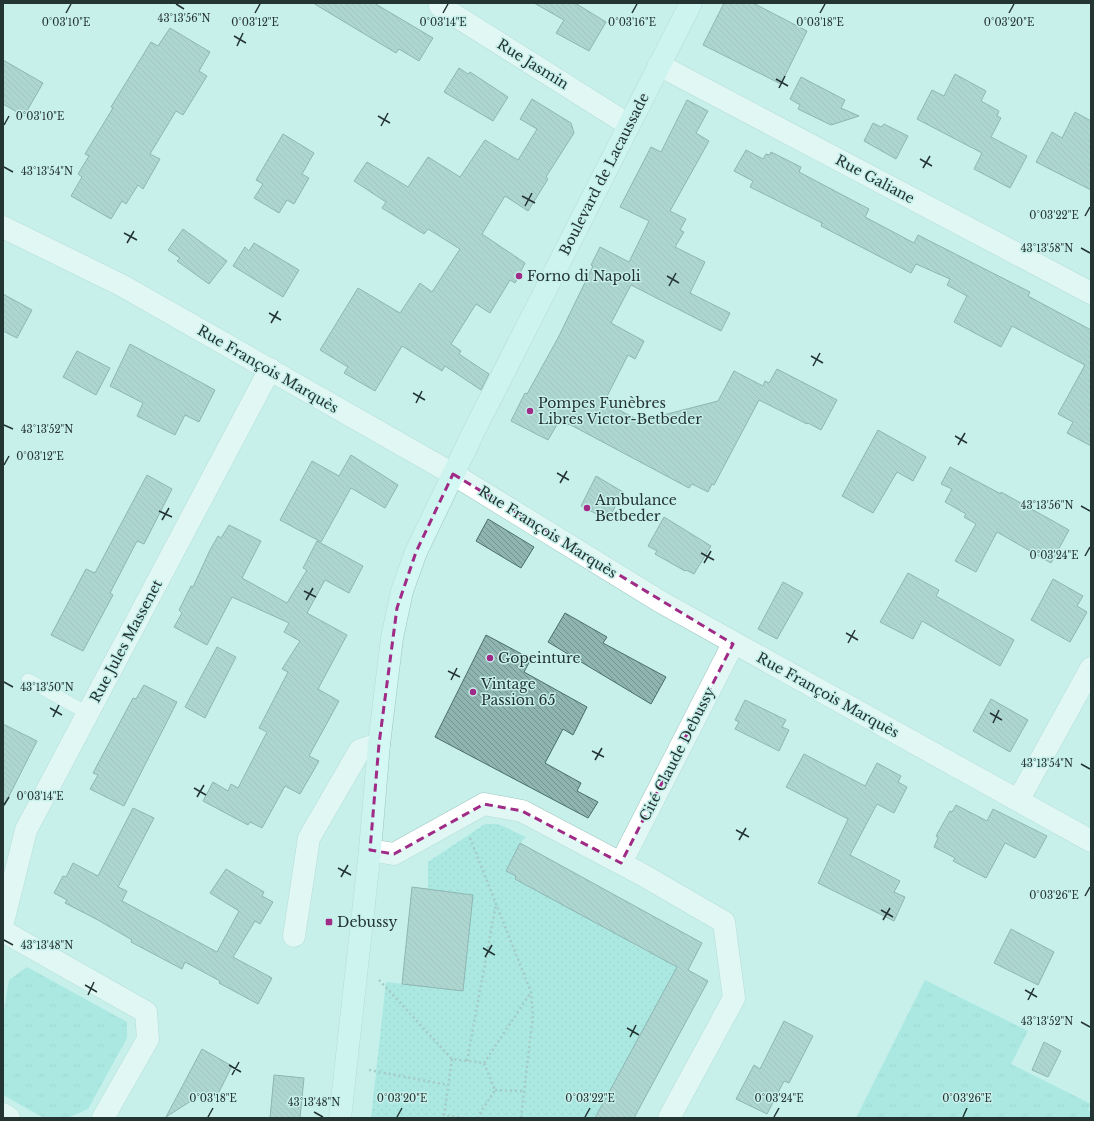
<svg xmlns="http://www.w3.org/2000/svg" width="1094" height="1121" font-family="'Libre Baskerville',serif">
<defs>
<pattern id="grass-tufts" width="24" height="20" patternUnits="userSpaceOnUse"><rect width="24" height="20" fill="#87ddd5"/><path d="M3 7l-1-3M5 7V3M7 7l1-3M15 17l-1-3M17 17v-4M19 17l1-3" fill="none" stroke="#74beb7"/></pattern>
<pattern id="park-dots" width="8" height="8" patternUnits="userSpaceOnUse"><rect width="8" height="8" fill="#87ddd5"/><path d="M2 2h.1M6 6h.1" fill="none" stroke="#74beb7" stroke-width="1.8" stroke-linecap="round"/></pattern>
<pattern id="building-back-hatch" width="6" height="6" patternUnits="userSpaceOnUse"><rect width="6" height="6" fill="#8fb5b1"/><path d="M-1 5l2 2M0 0l6 6M5-1l2 2" fill="none" stroke="#759491"/></pattern>
</defs>
<rect width="100%" height="100%" fill="#c7f0eb"/>
<g fill="url(#grass-tufts)">
<polygon points="27,967 127,1022 127,1038 88,1109 68,1118 44,1118 3,1095 3,1015 9,980"/>
<polygon points="925,980 1028,1031 1011,1064 1091,1104 1088,1110 1091,1112 1091,1118 856,1118"/>
</g>
<polygon fill="url(#park-dots)" points="485,824 498,824 526,837 520,843 506,871 516,876 515,879 557,902 576,909 575,912 635,942 634,945 680,967 675,975 673,974 650,1017 642,1036 640,1035 609,1096 607,1095 595,1118 371,1118 386,982 463,991 473,895 428,889 428,862"/>
<g fill="url(#building-back-hatch)" stroke="#4a6f6b">
<polygon points="313,3 374,3 433,38 419,61 399,49 396,53"/>
<polygon points="534,3 575,3 606,22 589,51 556,33 564,20"/>
<polygon points="724,3 753,3 807,31 781,84 703,45"/>
<polygon points="170,28 210,52 199,71 207,76 183,115 176,111 150,154 160,159 143,189 138,185 126,204 122,201 111,219 71,196 82,177 78,174 89,156 85,154 113,108 111,107 151,42 158,46"/>
<polygon points="3,60 43,83 24,116 3,104"/>
<polygon points="459,68 468,74 470,72 508,97 493,121 444,92"/>
<polygon points="955,74 986,91 981,101 999,111 997,116 1001,118 991,137 1027,156 1010,188 974,169 982,153 917,119 932,90 944,96"/>
<polygon points="801,77 845,100 841,108 859,116 831,125 798,109 800,105 790,99"/>
<polygon points="532,99 571,123 574,133 546,177 548,179 528,211 505,196 482,234 525,263 515,283 510,280 490,313 476,304 451,344 461,351 459,354 489,374 481,390 445,366 442,371 402,346 375,391 344,373 348,367 320,350 358,288 400,313 420,283 432,292 460,249 428,229 424,234 382,208 386,202 354,181 367,162 408,187 428,157 460,177 485,140 518,160 537,129 520,119"/>
<polygon points="687,100 708,111 696,133 709,141 670,211 686,219 680,230 684,232 675,247 705,262 690,293 730,313 721,331 631,285 611,323 644,341 635,359 628,355 604,402 640,421 718,401 734,371 763,386 765,381 769,383 777,369 837,400 821,430 808,423 807,424 759,400 714,485 712,484 708,492 692,484 689,488 569,424 568,425 559,421 548,440 511,421 525,393 527,394 558,338 593,266 591,265 600,247 629,262 649,221 620,207 651,147 661,152"/>
<polygon points="1075,112 1091,121 1091,190 1036,162 1052,132 1062,138"/>
<polygon points="873,123 881,127 884,124 908,136 896,159 864,141"/>
<polygon points="283,134 314,153 302,174 309,178 294,204 287,200 279,213 254,198 263,184 256,180"/>
<polygon points="746,150 763,159 766,154 770,155 771,152 801,167 799,172 869,209 865,217 914,243 918,235 1030,292 1028,296 1091,330 1091,446 1067,433 1073,422 1058,414 1085,365 1012,326 1001,347 954,322 967,296 947,285 950,279 916,264 911,273 821,226 822,223 750,187 753,181 734,171"/>
<polygon points="183,229 227,261 209,284 177,261 180,258 168,250"/>
<polygon points="254,243 299,270 283,297 233,266 245,247 249,251"/>
<polygon points="3,294 32,310 17,338 3,331"/>
<polygon points="130,344 215,390 199,422 185,415 175,435 137,416 143,403 110,386"/>
<polygon points="77,351 110,368 96,395 63,377"/>
<polygon points="878,430 926,457 913,481 897,472 873,513 842,496"/>
<polygon points="351,455 398,485 385,508 351,488 321,542 280,520 312,461 339,476"/>
<polygon points="950,467 1001,494 1001,492 1069,530 1051,563 997,532 976,572 955,561 976,524 964,517 966,514 945,502 952,489 941,484"/>
<polygon points="147,475 172,489 144,544 137,541 110,593 113,595 83,651 51,635 86,569 95,573"/>
<polygon points="596,476 623,492 608,520 581,506"/>
<polygon points="664,517 711,546 694,574 686,570 685,571 655,554 657,551 648,546"/>
<polygon points="488,519 534,547 521,568 476,541"/>
<polygon points="229,525 261,541 242,578 287,603 307,570 303,568 317,541 363,566 349,593 325,580 307,613 347,635 318,689 339,701 309,756 319,761 300,794 285,786 262,828 250,822 248,825 203,801 213,782 228,791 231,784 238,788 267,732 259,728 288,672 282,669 300,641 284,632 289,623 232,597 207,645 174,627 182,613 179,610 191,586 193,587 210,550 218,536 221,538"/>
<polygon points="908,573 939,590 936,596 1014,640 1000,666 922,621 913,639 880,622"/>
<polygon points="1053,579 1083,596 1077,606 1087,612 1070,642 1031,620"/>
<polygon points="783,582 803,593 777,639 758,629"/>
<polygon points="565,613 607,637 603,643 666,677 651,704 548,642"/>
<polygon points="486,635 531,659 524,672 587,707 573,735 563,729 545,763 581,783 577,791 598,802 588,818 435,737"/>
<polygon points="217,647 236,657 205,718 185,707"/>
<polygon points="144,685 177,702 124,806 90,789 98,775 93,773 133,698 136,699"/>
<polygon points="991,699 1028,720 1010,752 973,731"/>
<polygon points="745,700 786,720 782,727 789,730 779,751 735,729 739,722 735,720"/>
<polygon points="3,724 37,741 3,808"/>
<polygon points="804,754 865,786 877,763 901,776 898,782 907,787 894,813 877,804 850,855 900,881 894,892 905,897 894,921 818,883 848,819 786,787"/>
<polygon points="956,805 987,821 993,809 1047,836 1035,858 1005,843 986,878 953,861 955,858 934,847 938,838 936,836 950,811 952,812"/>
<polygon points="133,808 154,818 118,887 127,891 122,901 217,952 239,911 210,893 226,869 264,892 262,896 273,902 260,924 255,921 233,957 272,978 258,1004 219,983 220,981 185,962 182,969 131,942 132,940 98,920 65,903 67,900 54,893 63,876 66,877 73,863 98,876"/>
<polygon points="520,843 702,943 688,970 708,981 634,1118 595,1118 677,967 515,879 516,876 506,871"/>
<polygon points="412,887 473,895 463,991 402,984"/>
<polygon points="1011,929 1054,952 1038,985 994,963"/>
<polygon points="784,1021 813,1036 789,1083 784,1081 767,1114 736,1099 754,1065 760,1069"/>
<polygon points="1044,1042 1061,1051 1048,1077 1032,1070"/>
<polygon points="202,1049 232,1066 216,1098 205,1092 166,1117"/>
<polygon points="274,1075 304,1078 300,1118 270,1118"/>
</g>
<g fill="none" stroke-linecap="round" stroke-linejoin="round">
<g stroke="#9fc6c1" stroke-width="14">
<polyline id="service" points="28,680 87,713"/>
</g>
<g stroke="#9fc6c1" stroke-width="23">
<g id="minor">
<polyline points="441,3 440,6 629,125"/>
<polyline points="659,65 1091,293"/>
<polyline points="453,474 661,602 1091,841"/>
<polyline points="1019,799 1091,668"/>
<polyline points="370,850 394,854 484,804 522,811 643,875 724,922 734,998 669,1118"/>
<polyline points="621,863 733,644"/>
<polyline points="3,922 26,830 270,369"/>
<polyline points="3,931 146,1012 148,1039 103,1118"/>
<polyline points="294,936 309,838 360,750 379,744"/>
<polyline points="3,1114 9,1118"/>
</g>
</g>
<g stroke="#9fc6c1" stroke-width="23">
<polyline id="tertiary" points="3,227 123,286 453,474"/>
</g>
<g stroke="#9fc6c1" stroke-width="23">
<polyline id="secondary" points="340,1118 370,850 379,744 392,638 402,591 416,552 474,431 691,3"/>
</g>
<g stroke="#7f9d99" stroke-width="2.5" stroke-dasharray="2 3" stroke-linecap="butt">
<polyline points="470,838 531,992 533,1015 521,1118"/>
<polyline points="379,980 452,1059 484,1063"/>
<polyline points="452,1059 444,1115 463,1118"/>
<polyline points="467,1061 496,904"/>
<polyline points="484,1063 531,992"/>
<polyline points="369,1070 448,1085"/>
<polyline points="495,1090 525,1091"/>
<polyline points="477,1118 495,1090 484,1063"/>
</g>
<use href="#service" stroke="#fff" stroke-width="13"/>
<use href="#minor" stroke="#fff" stroke-width="22"/>
<use href="#tertiary" stroke="#fff" stroke-width="22"/>
<use href="#secondary" stroke="#d4f8f4" stroke-width="22"/>
</g>
<path d="M0 0H1094V1121H0ZM453,474l280,170 -112,219 -99,-52 -38,-7 -90,50 -24,-4 9,-106 18,-136 19,-56z" fill="#c7f0eb" fill-opacity=".55" fill-rule="evenodd"/>
<path fill="none" stroke="#9f2b86" stroke-width="3" stroke-dasharray="8 5" stroke-linejoin="round" d="M453,474l280,170 -112,219 -99,-52 -38,-7 -90,50 -24,-4 9,-106 18,-136 19,-56z"/>
<path fill="none" stroke="#243432" stroke-width="1.5" d="M176,4l8,5M66,13l5,-9M255,13l5,-9M443,13l5,-9M632,13l5,-9M820,13l5,-9M1009,13l5,-9M234,36l12,7M237,46l6,-13M776,79l12,7M779,88l6,-12M378,116l12,7M4,125l5,-9M381,126l7,-13M920,159l12,7M4,167l9,5M923,168l7,-12M522,196l13,7M525,206l7,-13M1085,216l5,-9M124,233l13,7M127,243l7,-12M1081,248l9,5M667,276l12,7M669,286l7,-13M269,313l12,7M271,323l7,-12M811,356l12,7M813,366l7,-13M413,393l12,7M416,403l6,-12M4,425l9,4M955,436l12,7M958,445l7,-12M4,465l5,-9M557,473l12,7M560,483l7,-12M1081,506l9,5M159,511l13,6M162,520l7,-12M701,553l13,7M1085,556l5,-9M704,563l7,-12M304,591l12,6M306,600l7,-12M846,633l12,7M848,643l7,-13M448,671l12,6M451,680l6,-12M4,682l9,5M50,708l12,7M990,713l12,7M53,717l6,-12M993,723l6,-13M592,751l12,6M595,760l7,-12M1081,764l9,5M194,788l12,7M197,797l7,-12M4,805l5,-8M736,830l13,7M739,840l7,-12M338,868l13,7M341,877l7,-12M1085,896l5,-9M881,910l12,7M883,920l7,-12M4,940l9,5M483,948l12,7M485,957l7,-12M85,985l12,7M1025,990l12,7M88,995l6,-13M1028,1000l6,-12M1081,1022l9,5M627,1028l12,7M630,1037l6,-12M229,1065l12,7M232,1075l7,-13M314,1112l9,5M208,1117l5,-9M397,1117l5,-9M585,1117l5,-9M774,1117l5,-9M963,1117l4,-9"/>
<g fill="#9f2b86" stroke="#c7f0eb" stroke-width="1.5">
<circle cx="519" cy="276" r="4"/>
<circle cx="530" cy="411" r="4"/>
<circle cx="587" cy="508" r="4"/>
<circle cx="490" cy="658" r="4"/>
<circle cx="473" cy="692" r="4"/>
<rect x="325" y="918" width="8" height="8" rx="2"/>
</g>
<g text-anchor="middle" dominant-baseline="central" stroke-width="3" stroke-linejoin="round" paint-order="stroke">
<g font-size="14" fill="#243432" stroke="#c7f0eb">
<text transform="translate(533 64) rotate(32)">Rue Jasmin</text>
<text transform="translate(604 174) rotate(-63)">Boulevard de Lacaussade</text>
<text transform="translate(875 179) rotate(28)">Rue Galiane</text>
<text transform="translate(268 369) rotate(30)">Rue François Marquès</text>
<text transform="translate(548 532) rotate(32)">Rue François Marquès</text>
<text transform="translate(126 641) rotate(-62)">Rue Jules Massenet</text>
<text transform="translate(828 695) rotate(29)">Rue François Marquès</text>
<text transform="translate(677 754) rotate(-63)">Cité Claude Debussy</text>
</g>
<g font-size="14" fill="#243432" stroke="#c7f0eb" text-anchor="start">
<text x="527" y="276">Forno di Napoli</text>
<text x="538" y="403">Pompes Funèbres<tspan x="538" dy="16">Libres Victor-Betbeder</tspan></text>
<text x="595" y="500">Ambulance<tspan x="595" dy="16">Betbeder</tspan></text>
<text x="498" y="658">Gopeinture</text>
<text x="481" y="684">Vintage<tspan x="481" dy="16">Passion 65</tspan></text>
<text x="337" y="922">Debussy</text>
</g>
</g>
<g font-size="10" text-anchor="middle" fill="#243432" stroke="#c7f0eb" stroke-width="3" stroke-linejoin="round" paint-order="stroke">
<text x="184" y="22">43°13'56"N</text>
<text x="66" y="26">0°03'10"E</text>
<text x="255" y="26">0°03'12"E</text>
<text x="443" y="26">0°03'14"E</text>
<text x="632" y="26">0°03'16"E</text>
<text x="820" y="26">0°03'18"E</text>
<text x="1009" y="26">0°03'20"E</text>
<text x="40" y="120">0°03'10"E</text>
<text x="47" y="175">43°13'54"N</text>
<text x="1054" y="219">0°03'22"E</text>
<text x="1047" y="252">43°13'58"N</text>
<text x="47" y="433">43°13'52"N</text>
<text x="40" y="460">0°03'12"E</text>
<text x="1047" y="509">43°13'56"N</text>
<text x="1054" y="559">0°03'24"E</text>
<text x="47" y="691">43°13'50"N</text>
<text x="1047" y="767">43°13'54"N</text>
<text x="40" y="800">0°03'14"E</text>
<text x="1054" y="899">0°03'26"E</text>
<text x="47" y="949">43°13'48"N</text>
<text x="1047" y="1025">43°13'52"N</text>
<text x="213" y="1102">0°03'18"E</text>
<text x="402" y="1102">0°03'20"E</text>
<text x="590" y="1102">0°03'22"E</text>
<text x="779" y="1102">0°03'24"E</text>
<text x="967" y="1102">0°03'26"E</text>
<text x="314" y="1106">43°13'48"N</text>
</g>
<rect width="1094" height="1121" fill="none" stroke="#243432" stroke-width="8"/>
</svg>
